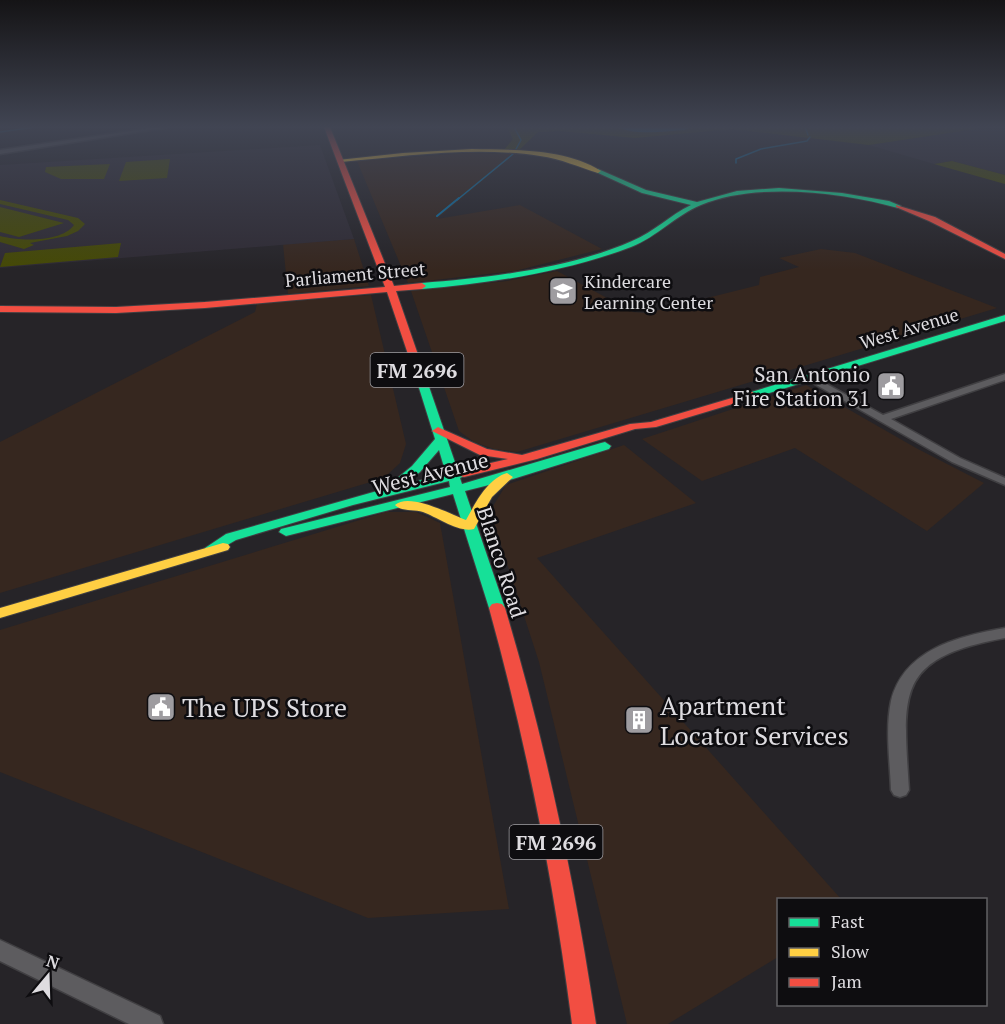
<svg xmlns="http://www.w3.org/2000/svg" width="1005" height="1024" font-family="'PT Serif',serif">
<rect width="100%" height="100%" fill="#262428"/>
<g fill="#36271f">
<polygon points="469,153 514,154 437,219 520,205 602,249 515,271 408,283 357,161"/>
<polygon points="354,239 369,286 288,294 283,244"/>
<polygon points="821,249 855,253 997,308 517,452 494,449 474,442 459,431 411,291 507,281 557,271 633,312 647,313 759,285 760,277 799,267 779,258"/>
<polygon points="371,295 406,444 400,463 384,478 0,593 0,442 255,312 257,304"/>
<polygon points="806,385 916,448 984,483 927,531 795,448 702,481 642,439"/>
<polygon points="624,445 696,503 537,558 841,899 778,900 778,957 668,1024 627,1024 539,662 490,511 506,485"/>
<polygon points="386,512 416,512 440,523 509,909 368,918 0,772 0,630"/>
</g>
<g fill="#2f2b34">
<polygon points="989,127 1005,127 1005,175 952,161 934,164 869,145"/>
<polygon points="320,145 354,239 0,268 0,165"/>
</g>
<g fill="#454905">
<polygon points="498,127 989,127 869,145 732,129 635,138 560,131 538,132 518,151 504,150 513,139 508,129"/>
<polygon points="170,159 167,178 119,181 126,162"/>
<polygon points="952,161 1005,175 1005,184 934,164"/>
<polygon points="110,164 104,179 61,179 45,172 46,167"/>
<path d="M0,200l78,18 7,6 -7,7 -11,5 -37,7 4,2 -10,4 -24,-7v-6c19,5 61,7 74,-11l-6,-5 -68,-16z"/>
<polygon points="0,207 64,223 19,237 0,232"/>
<polygon points="121,243 118,257 0,267 5,253"/>
</g>
<g fill="none" stroke-linecap="round" stroke-linejoin="round">
<g stroke="#0a72a9" stroke-width="1.5">
<polyline points="514,127 521,140 515,151"/>
<polyline points="805,127 808,135"/>
<polyline points="0,132 36,127"/>
<polyline points="736,163 736,159 761,149 807,141 810,137"/>
<polyline points="457,200 513,154"/>
</g>
<polyline stroke="#0a72a9" stroke-width="2" points="437,216 459,198"/>
<path fill="#0a72a9" fill-rule="evenodd" d="M619,127h71l-5,3c-17,1 -52,6 -66,-3z"/>
<g stroke="#403f42" stroke-width="3">
<g id="street">
<polygon points="158,127 169,127 0,154 0,150"/>
<polygon points="1005,374 1005,380 891,419 960,458 1005,478 1005,485 952,462 804,378 806,376 812,376 883,415"/>
<path d="M1005,628v10c-110,20 -102,55 -96,152l-3,5 -6,2 -6,-2 -3,-5c-1,-28 -6,-61 0,-89 13,-52 68,-65 114,-73z"/>
<polygon points="0,940 160,1016 163,1024 129,1024 0,961"/>
</g>
</g>
<g stroke="#403f42" stroke-width="2">
<g id="fast">
<path d="M598,169l48,21 51,12 40,-11 42,-3 63,5 47,8 12,5 -3,2c-57,-16 -142,-26 -197,-3 -25,10 -44,32 -70,42 -66,25 -139,36 -209,42l-4,-3 4,-3c66,-5 149,-15 210,-42 22,-9 38,-26 59,-36l-49,-12 -46,-21z"/>
<polygon points="1005,315 1005,321 756,397 752,398 746,395 748,393"/>
<path d="M419,369l5,3 34,99 6,-2 6,4 -10,5 2,6 139,-41 4,-1 6,4 -2,3 -96,30 -48,12 40,117 -3,4h-10l-3,-4 -36,-114 -167,42 -7,-4 2,-3 169,-42 -1,-6 -96,24 -117,35 -19,11h-10l-2,-3 21,-14 158,-45 28,-23 23,-27 -21,-67zM439,450l7,24 -41,10 15,-12z"/>
</g>
</g>
<g stroke="#403f42" stroke-width="2">
<g id="slow">
<path d="M472,149c41,1 93,-1 129,22l-3,2c-19,-6 -37,-14 -58,-17 -65,-10 -134,0 -199,6l-3,-2 65,-7z"/>
<path d="M507,473l6,4 -21,20 -18,32c-15,4 -37,-12 -51,-17 -9,-3 -21,0 -28,-7 14,-13 55,9 71,15 9,-16 21,-41 41,-47z"/>
<polygon points="223,543 228,544 230,547 228,550 0,618 0,608"/>
</g>
</g>
<g stroke="#403f42" stroke-width="2">
<g id="jam">
<polygon points="324,127 330,127 394,286 422,283 426,286 422,289 396,291 424,372 423,374 419,375 414,372 387,292 205,308 116,313 0,312 0,306 116,307 205,302 385,287"/>
<polygon points="896,205 935,217 1005,254 1005,259 929,221 896,207"/>
<polygon points="752,392 758,395 756,397 656,427 635,429 537,459 464,477 460,476 458,473 460,470 508,459 480,455 432,431 438,427 442,429 487,449 522,455 630,424 651,422"/>
<path d="M497,603l5,1 3,4c41,137 70,275 91,416h-24c-18,-141 -45,-279 -83,-416l3,-4z"/>
</g>
</g>
<use href="#street" fill="#5d5c5f" fill-rule="evenodd"/>
<use href="#fast" fill="#16e098" fill-rule="evenodd"/>
<use href="#slow" fill="#ffcf43" fill-rule="evenodd"/>
<use href="#jam" fill="#f24e42" fill-rule="evenodd"/>
</g>
<linearGradient id="sky" x2="0" y2="1"><stop stop-color="#151416"/><stop offset="0.47" stop-color="#414553"/><stop offset="1" stop-color="#414553" stop-opacity="0"/></linearGradient>
<rect width="1005" height="270" fill="url(#sky)"/>
<defs>
<g id="school-square" transform="scale(1.5)"><rect x="-9" y="-9" width="18" height="18" rx="4" fill="#9e9ca0" stroke="#0e0d10"/><path d="M0-5L7-2L0 1L-7-2ZM-4 1L0 2.5L4 1V4Q0 6-4 4Z" fill="#fff"/></g>
<g id="civic-square" transform="scale(1.5)"><rect x="-9" y="-9" width="18" height="18" rx="4" fill="#9e9ca0" stroke="#0e0d10"/><path d="M-.6-6.5H3V-4.5H.6V-3L4-1V1h2V6H-6V1h2V-1L-.6-3ZM-1.2 2.5V6h2.4V2.5Z" fill="#fff"/></g>
<g id="building-square" transform="scale(1.5)"><rect x="-9" y="-9" width="18" height="18" rx="4" fill="#9e9ca0" stroke="#0e0d10"/><path d="M-4-6H4V6H1V3H-1V6H-4ZM-2.5-4.3h1.7v1.8h-1.7ZM.8-4.3h1.7v1.8H.8ZM-2.5-1h1.7V.8h-1.7ZM.8-1h1.7V.8H.8Z" fill="#fff"/></g>
</defs>
<g fill-rule="evenodd">
<use href="#school-square" x="563" y="291"/>
<use href="#civic-square" x="891" y="386"/>
<use href="#civic-square" x="161" y="707"/>
<use href="#building-square" x="639" y="720"/>
</g>
<g text-anchor="middle" dominant-baseline="central" stroke-width="5" stroke-linejoin="round" paint-order="stroke">
<g font-size="18" fill="#dedce0" stroke="#0e0d10">
<text transform="translate(355 274) rotate(-5)">Parliament Street</text>
<text transform="translate(909 328) rotate(-17)">West Avenue</text>
</g>
<g font-size="18" fill="#dedce0" stroke="#0e0d10" text-anchor="start">
<text x="584" y="281">Kindercare<tspan x="584" dy="21">Learning Center</tspan></text>
</g>
<g fill="#0e0d10" stroke="#a09ea2" stroke-width="1.5">
<rect x="370.5" y="353" width="93" height="34" rx="4.5"/>
<rect x="509.5" y="825" width="93" height="34" rx="4.5"/>
</g>
<g font-size="20" font-weight="bold" fill="#dedce0">
<text x="417" y="370">FM 2696</text>
<text x="556" y="842">FM 2696</text>
</g>
<g font-size="21" fill="#dedce0" stroke="#0e0d10" text-anchor="end">
<text x="870" y="374">San Antonio<tspan x="870" dy="24">Fire Station 31</tspan></text>
</g>
<g font-size="21" fill="#dedce0" stroke="#0e0d10">
<text transform="translate(430 473) rotate(-14)">West Avenue</text>
<text transform="translate(502 562) rotate(72)">Blanco Road</text>
</g>
<g font-size="26" fill="#dedce0" stroke="#0e0d10" text-anchor="start">
<text x="660" y="705">Apartment<tspan x="660" dy="30">Locator Services</tspan></text>
<text x="182" y="707">The UPS Store</text>
</g>
</g>
<rect x="777" y="898" width="210" height="108" fill="#0e0d10" stroke="#616063" stroke-width="1.5"/>
<rect x="789" y="918" width="30" height="9" fill="#16e098" stroke="#616063" stroke-width="1.5"/>
<text x="831" y="928" font-size="18" fill="#dedce0">Fast</text>
<rect x="789" y="948" width="30" height="9" fill="#ffcf43" stroke="#616063" stroke-width="1.5"/>
<text x="831" y="958" font-size="18" fill="#dedce0">Slow</text>
<rect x="789" y="978" width="30" height="9" fill="#f24e42" stroke="#616063" stroke-width="1.5"/>
<text x="831" y="988" font-size="18" fill="#dedce0">Jam</text>
<g transform="translate(48 976) rotate(19)" stroke="#0e0d10" stroke-width="4.5" paint-order="stroke">
<path d="M0-4.5L10 22L0 15L-10 22Z" fill="#dedce0"/>
<text y="-9" font-size="16" font-weight="bold" text-anchor="middle" fill="#dedce0">N</text>
</g>
</svg>
